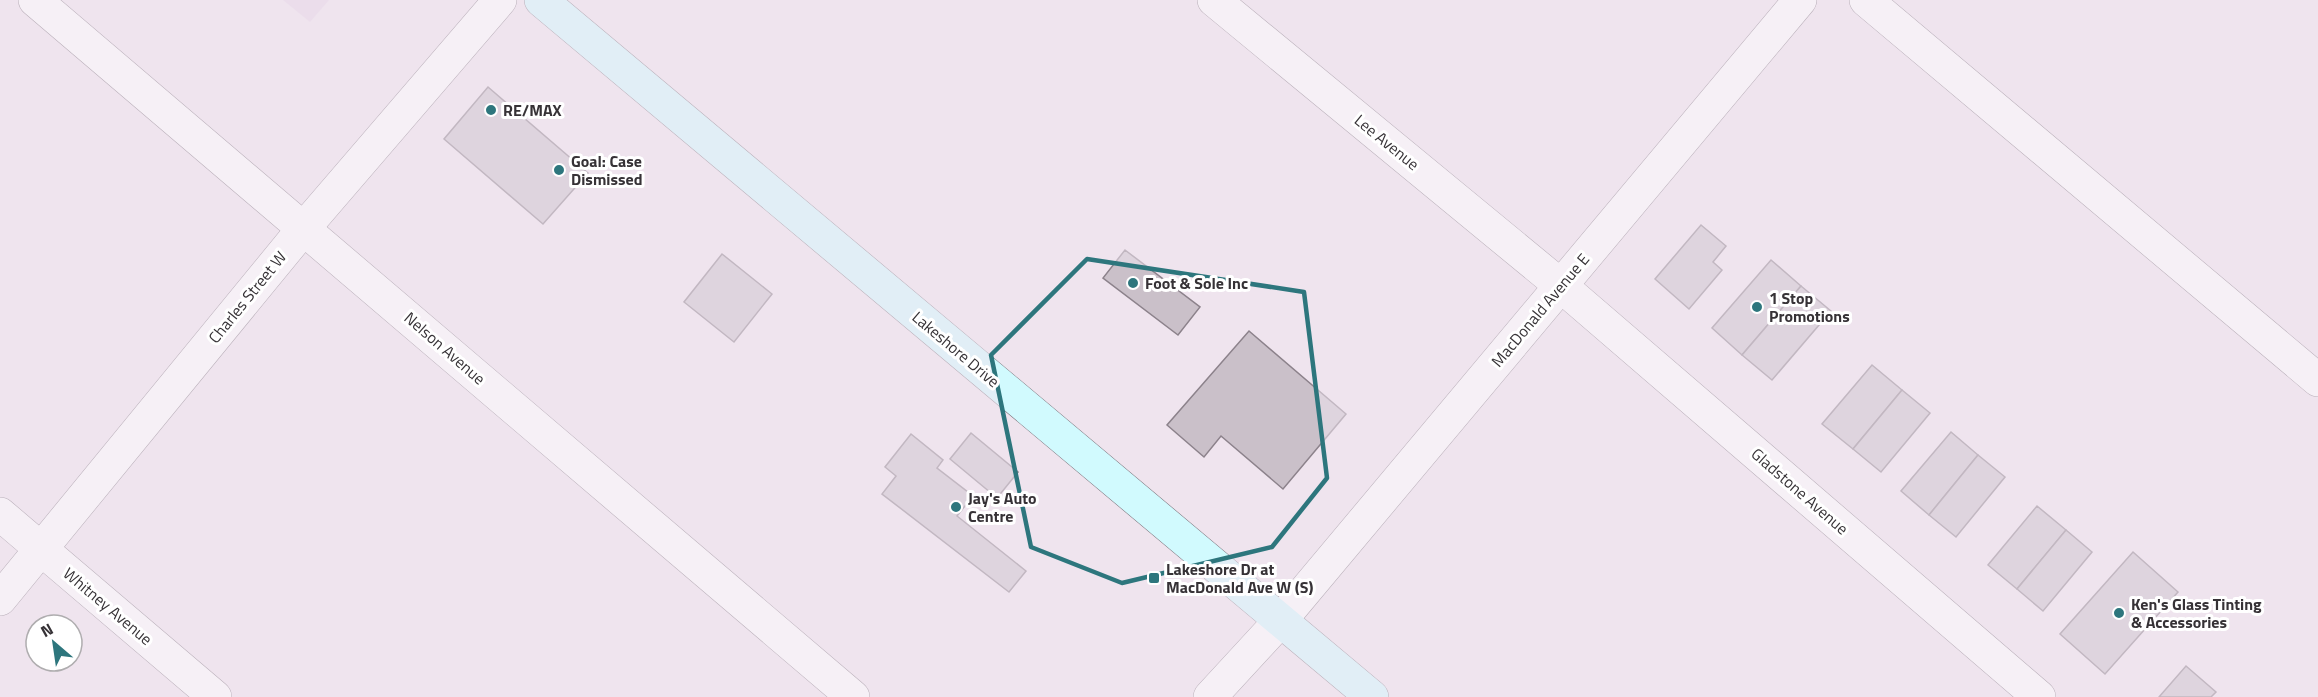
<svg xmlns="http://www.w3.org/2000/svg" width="2318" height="697" font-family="'Titillium Web',sans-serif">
<rect width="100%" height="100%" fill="#efe4ee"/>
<polygon fill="#e7d6e6" points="283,0 329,0 310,22"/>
<g fill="#cac0c9" stroke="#8c828b" stroke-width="1.5">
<polygon points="488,87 588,173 543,224 444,139"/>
<polygon points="1701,225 1726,246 1713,262 1722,270 1689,309 1655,279"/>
<polygon points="1125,250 1200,307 1178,335 1103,278"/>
<polygon points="722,254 772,294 734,342 684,302"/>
<polygon points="1771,260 1801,286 1742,355 1712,328"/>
<polygon points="1801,286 1831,311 1772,380 1742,355"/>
<polygon points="1249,331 1346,414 1283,489 1221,436 1204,457 1167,425"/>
<polygon points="1872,365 1902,390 1853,449 1822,424"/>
<polygon points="1902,390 1930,413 1881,472 1853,449"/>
<polygon points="1951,432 1978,455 1929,515 1901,491"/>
<polygon points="971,433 1018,472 997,498 950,459"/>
<polygon points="911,434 943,460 937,468 973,496 957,516 1026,571 1009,592 882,494 896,476 885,467"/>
<polygon points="1978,455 2005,477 1956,537 1929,515"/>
<polygon points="2037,506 2066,530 2017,589 1988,565"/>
<polygon points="2066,530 2092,552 2043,611 2017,589"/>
<polygon points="2133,552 2178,592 2105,674 2060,634"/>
<polygon points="2186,666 2216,692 2211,697 2159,697"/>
</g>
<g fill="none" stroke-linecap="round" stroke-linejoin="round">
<g stroke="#7a7179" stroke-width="34">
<g id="minor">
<polyline points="35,0 853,697"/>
<polyline points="1214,0 1560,285 2039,697"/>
<polyline points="1866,0 2318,380"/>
<polyline points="0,514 215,697"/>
<polyline points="0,599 304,228 500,0"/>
<polyline points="1210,697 1280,621 1800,0"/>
</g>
</g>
<g stroke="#7a7179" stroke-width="34">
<polyline id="secondary" points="541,0 1372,697"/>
</g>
<use href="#minor" stroke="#fff" stroke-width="33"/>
<use href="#secondary" stroke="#d1fafe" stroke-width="33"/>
</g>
<path d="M0 0H2318V697H0ZM1087,259l217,33 23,186 -55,69 -150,36 -91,-36 -40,-192z" fill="#efe4ee" fill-opacity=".55" fill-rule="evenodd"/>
<path fill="none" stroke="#2d767d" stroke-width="4.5" stroke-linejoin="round" d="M1087,259l217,33 23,186 -55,69 -150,36 -91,-36 -40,-192z"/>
<g fill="#2d767d" stroke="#fff" stroke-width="2">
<circle cx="491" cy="110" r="6"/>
<circle cx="559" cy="170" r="6"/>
<circle cx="1133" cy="283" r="6"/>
<circle cx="1757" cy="307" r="6"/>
<circle cx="956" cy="507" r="6"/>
<rect x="1148" y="572" width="12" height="12" rx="3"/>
<circle cx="2119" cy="613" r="6"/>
</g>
<g text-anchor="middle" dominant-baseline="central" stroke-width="6" stroke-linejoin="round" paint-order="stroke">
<g font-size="16" font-weight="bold" fill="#363236" stroke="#fff" text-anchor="start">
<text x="503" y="110">RE/MAX</text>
<text x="571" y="161">Goal: Case<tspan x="571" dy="18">Dismissed</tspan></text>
<text x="1145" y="283">Foot &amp; Sole Inc</text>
<text x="1769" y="298">1 Stop<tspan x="1769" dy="18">Promotions</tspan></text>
<text x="968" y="498">Jay's Auto<tspan x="968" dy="18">Centre</tspan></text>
<text x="1166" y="569">Lakeshore Dr at<tspan x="1166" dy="18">MacDonald Ave W (S)</tspan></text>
<text x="2131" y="604">Ken's Glass Tinting<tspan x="2131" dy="18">&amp; Accessories</tspan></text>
</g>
<g font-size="16" fill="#363236" stroke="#fff">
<text transform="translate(1387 142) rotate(39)">Lee Avenue</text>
<text transform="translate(247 297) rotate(-51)">Charles Street W</text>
<text transform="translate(1540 310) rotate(-50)">MacDonald Avenue E</text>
<text transform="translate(445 348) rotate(41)">Nelson Avenue</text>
<text transform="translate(956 349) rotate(40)">Lakeshore Drive</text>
<text transform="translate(1800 491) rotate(41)">Gladstone Avenue</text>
<text transform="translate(108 606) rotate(40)">Whitney Avenue</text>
</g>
</g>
<g transform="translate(54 643) rotate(331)"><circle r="28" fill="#ffffff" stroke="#afadaf" stroke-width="1.5"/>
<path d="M0-4.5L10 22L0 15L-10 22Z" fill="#2d767d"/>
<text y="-9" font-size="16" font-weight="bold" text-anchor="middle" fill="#363236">N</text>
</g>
</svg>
